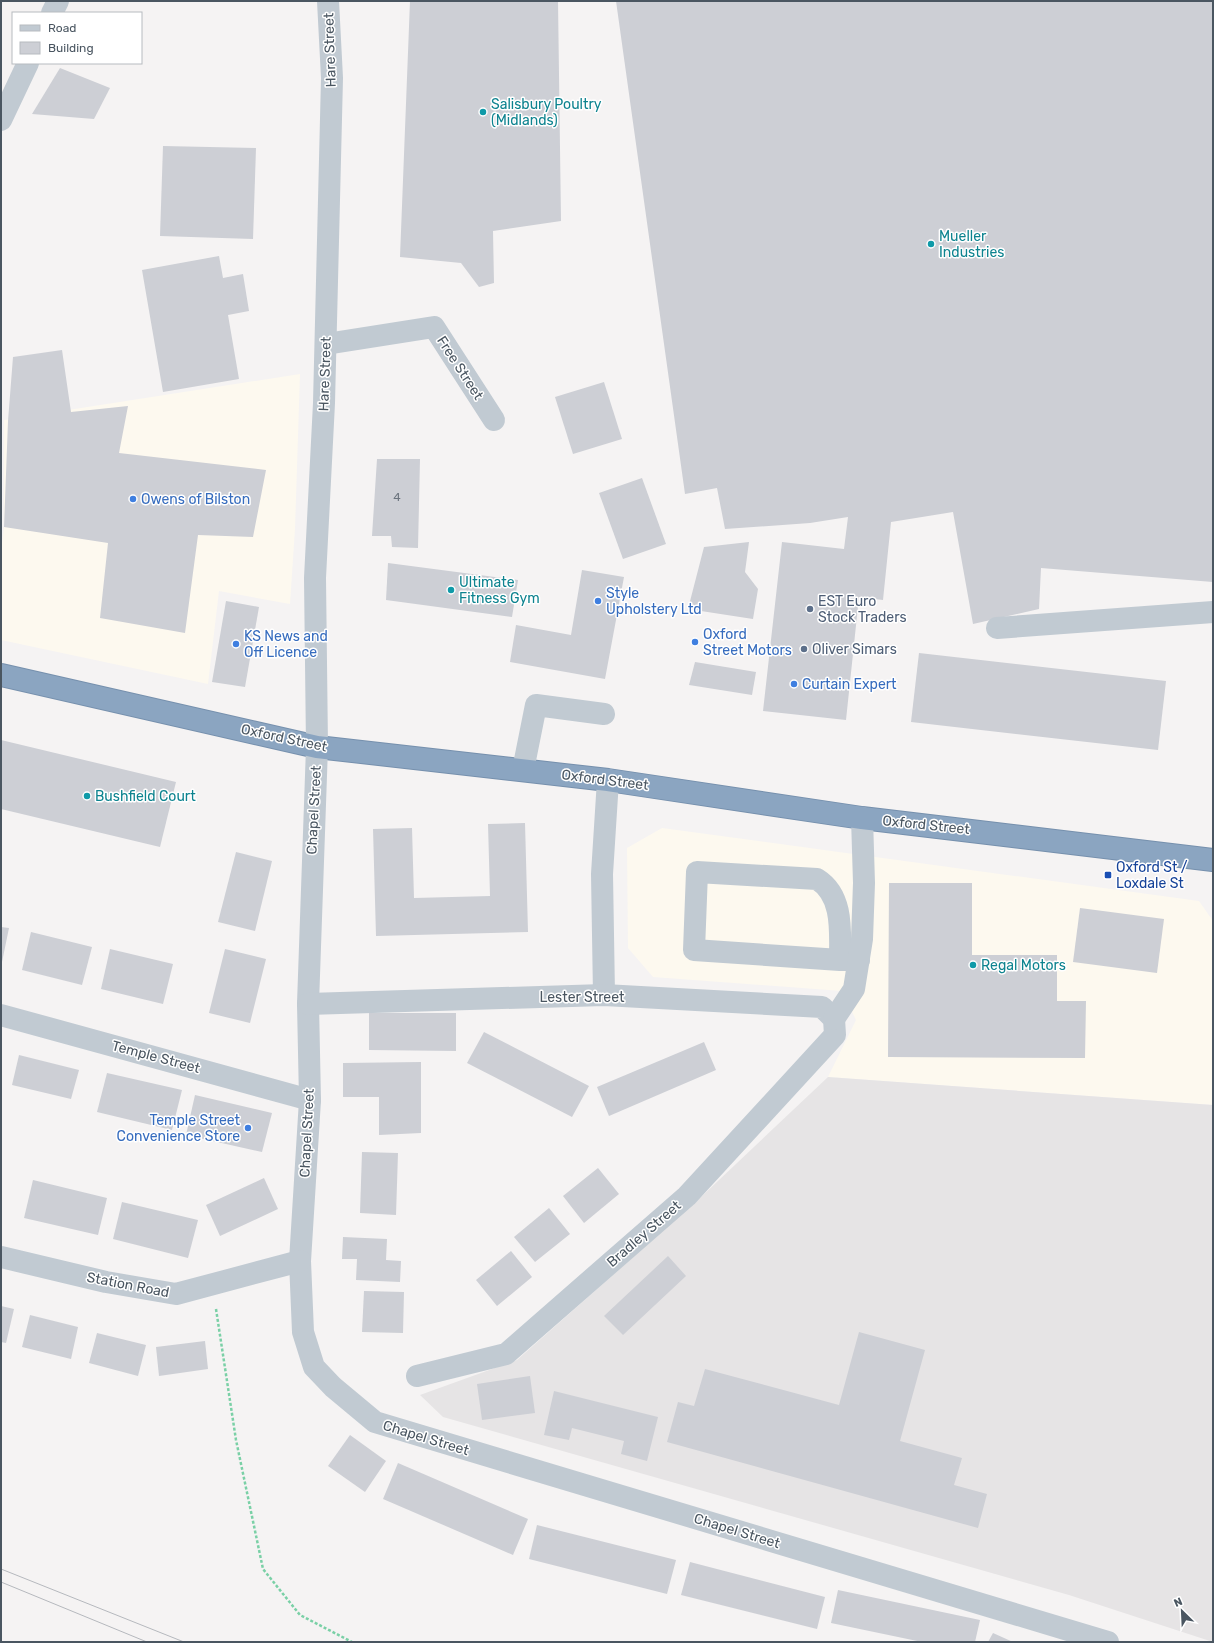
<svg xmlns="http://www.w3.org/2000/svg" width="1214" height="1643" font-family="Rubik,sans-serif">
<rect width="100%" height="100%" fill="#f5f3f3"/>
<g fill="#fdf9ef">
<polygon points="300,374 295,529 290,604 219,591 208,684 1,640 1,551 4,527 4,420"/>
<polygon points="662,828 1199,901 1213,921 1213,1105 828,1077 856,1020 842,991 653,977 628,948 627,848"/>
</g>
<polygon fill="#e6e4e5" points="828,1077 1213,1105 1213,1642 1069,1595 443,1417 420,1395 517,1360 701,1197"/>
<g fill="#cdcfd5">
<polygon points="410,1 558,1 561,221 493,231 494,283 479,287 461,263 400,257"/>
<polygon points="616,1 1213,1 1213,582 1041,568 1039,609 973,624 953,512 891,522 883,600 859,597 846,720 763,711 782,542 844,549 848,517 810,523 725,529 717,488 685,494"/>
<polygon points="60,68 110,88 94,119 32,114"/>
<polygon points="163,146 256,148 253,239 160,236"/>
<polygon points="219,256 223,278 243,274 249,311 228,315 239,379 163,392 142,270"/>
<polygon points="62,350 71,412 128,406 119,453 266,470 253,537 198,535 185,633 100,618 108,543 4,527 8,421 13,357"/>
<polygon points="604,382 622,439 573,454 555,397"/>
<polygon points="377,459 420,459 418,548 392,547 391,536 372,536"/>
<polygon points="642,478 666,544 623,559 599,493"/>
<polygon points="749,542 745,572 758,589 753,619 688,609 704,547"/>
<polygon points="388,563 518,580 512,617 386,600"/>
<polygon points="582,570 624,577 605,679 510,662 516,625 571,635"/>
<polygon points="226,601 259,607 245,687 212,682"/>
<polygon points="919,653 1166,681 1158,750 911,722"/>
<polygon points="695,662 756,672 752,695 689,685"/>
<polygon points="1,740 176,782 160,847 1,809"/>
<polygon points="525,823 528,932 376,936 373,829 412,828 414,898 490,896 488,824"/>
<polygon points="236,852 272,861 255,931 218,922"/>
<polygon points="889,883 972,883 972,955 1057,955 1057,1001 1086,1001 1085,1058 888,1057"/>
<polygon points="1080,908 1164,919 1157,973 1073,962"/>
<polygon points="1,927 9,928 2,962 1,962"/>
<polygon points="31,932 92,947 82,985 22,970"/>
<polygon points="110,949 173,964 163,1004 101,989"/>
<polygon points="225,949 266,959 250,1023 209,1013"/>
<polygon points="369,1013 456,1013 456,1051 369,1050"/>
<polygon points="484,1032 589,1086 572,1117 467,1063"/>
<polygon points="704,1042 716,1070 609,1116 597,1087"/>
<polygon points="19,1055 79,1070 71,1099 12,1085"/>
<polygon points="421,1062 421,1133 379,1135 379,1097 343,1097 343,1063"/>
<polygon points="107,1073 182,1090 172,1130 97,1112"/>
<polygon points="195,1095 272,1113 262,1152 186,1135"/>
<polygon points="362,1152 398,1153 396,1215 360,1213"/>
<polygon points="598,1168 619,1194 584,1223 563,1196"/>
<polygon points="264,1178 278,1209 220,1236 206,1205"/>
<polygon points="33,1180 107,1198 98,1235 24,1218"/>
<polygon points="122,1202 198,1220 188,1258 113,1239"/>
<polygon points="549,1208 570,1234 535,1262 514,1237"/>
<polygon points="343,1237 387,1239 386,1260 401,1261 400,1282 356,1280 357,1259 342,1259"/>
<polygon points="511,1251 532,1277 497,1306 476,1280"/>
<polygon points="668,1256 686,1276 623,1335 604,1316"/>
<polygon points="364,1291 404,1292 403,1333 362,1332"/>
<polygon points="1,1306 14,1309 6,1343 1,1342"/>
<polygon points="30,1315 78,1327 71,1359 22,1347"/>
<polygon points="859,1332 925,1350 900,1441 962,1458 954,1485 987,1494 978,1528 667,1442 678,1402 694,1406 705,1369 839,1405"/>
<polygon points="97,1333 146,1345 138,1376 89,1363"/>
<polygon points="205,1341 208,1369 159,1376 156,1347"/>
<polygon points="530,1376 535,1413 482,1420 477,1384"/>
<polygon points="554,1391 658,1417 647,1461 621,1454 624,1441 572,1428 569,1440 544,1435"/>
<polygon points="350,1435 386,1461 365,1492 328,1466"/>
<polygon points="398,1463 528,1519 513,1555 383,1499"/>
<polygon points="537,1525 676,1560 667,1594 529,1559"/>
<polygon points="690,1562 825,1597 817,1629 681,1595"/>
<polygon points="838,1590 980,1620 975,1642 922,1642 831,1623"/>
<polygon points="993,1633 1013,1642 988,1642"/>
</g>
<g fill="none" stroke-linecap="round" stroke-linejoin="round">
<g stroke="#7690ad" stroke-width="24">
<polyline id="highway" points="1,675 317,747 608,780 862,818 1213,860"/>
</g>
<polyline stroke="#7ad0a6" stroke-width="2.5" stroke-dasharray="3 2" stroke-linecap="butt" points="216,1309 236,1440 263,1569 300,1615 352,1642"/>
<g stroke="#c1cad2" stroke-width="22">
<polyline points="328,1 332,78 324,403 315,578 317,747 308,1004 310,1100 300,1261 303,1332 314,1367 333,1387 375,1422 1108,1642"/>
<polyline points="52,13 58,1"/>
<polyline points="1,120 28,63"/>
<polyline points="326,344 434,327 494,420"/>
<polyline points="997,628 1213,612"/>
<polyline points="523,770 536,705 604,714"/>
<path d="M840,960c0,-28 4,-64 -23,-81l-120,-7 -3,78 146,10h19"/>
<polyline points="604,995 602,874 608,780"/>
<polyline points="308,1004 604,995 822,1007 834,1019 835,1035 687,1196 506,1354 417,1376"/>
<polyline points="1,1015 310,1100"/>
<polyline points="834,1019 854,989 862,939 864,883 862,818"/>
<polyline points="1,1257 106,1282 176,1294 300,1261"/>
</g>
<use href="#highway" stroke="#8ba5c1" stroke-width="22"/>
<g stroke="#b5b8bd" stroke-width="1">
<polyline points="1,1569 184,1642"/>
<polyline points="1,1582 147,1642"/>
</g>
</g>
<g fill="#0f9aa8" stroke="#fff" stroke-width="1.5">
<circle cx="483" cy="112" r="4"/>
<circle cx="931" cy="244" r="4"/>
<circle cx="451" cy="590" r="4"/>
<circle cx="87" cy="796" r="4"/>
<circle cx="973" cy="965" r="4"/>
</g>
<g fill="#3f7fe0" stroke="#fff" stroke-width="1.5">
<circle cx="133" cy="499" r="4"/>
<circle cx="598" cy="601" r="4"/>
<circle cx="695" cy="642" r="4"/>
<circle cx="236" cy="644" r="4"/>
<circle cx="794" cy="684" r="4"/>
<circle cx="248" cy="1128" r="4"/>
</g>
<g fill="#5c6f8a" stroke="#fff" stroke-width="1.5">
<circle cx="810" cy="609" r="4"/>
<circle cx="804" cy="649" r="4"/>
</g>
<rect fill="#1a4fb4" stroke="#fff" stroke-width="1.5" x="1104" y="871" width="8" height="8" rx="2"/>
<g text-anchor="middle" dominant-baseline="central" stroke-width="3" stroke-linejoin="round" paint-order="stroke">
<g font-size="12" fill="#6b747e">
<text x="397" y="497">4</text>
</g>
<g font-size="14" fill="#4a5661" stroke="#fff">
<text transform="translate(330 50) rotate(-92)">Hare Street</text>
<text transform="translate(460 368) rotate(57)">Free Street</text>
<text transform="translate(325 374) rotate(-88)">Hare Street</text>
<text transform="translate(284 738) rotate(12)">Oxford Street</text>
<text transform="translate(605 780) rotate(7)">Oxford Street</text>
<text transform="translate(314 810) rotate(-87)">Chapel Street</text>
<text transform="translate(926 825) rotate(6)">Oxford Street</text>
<text x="582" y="997">Lester Street</text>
<text transform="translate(156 1057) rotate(15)">Temple Street</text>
<text transform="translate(307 1133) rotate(-87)">Chapel Street</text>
<text transform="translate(644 1234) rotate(-41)">Bradley Street</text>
<text transform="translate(128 1285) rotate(11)">Station Road</text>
<text transform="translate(426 1438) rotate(17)">Chapel Street</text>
<text transform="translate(737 1531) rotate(17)">Chapel Street</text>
</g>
<g font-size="14" fill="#0d838f" stroke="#fff" text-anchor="start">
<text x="491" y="104">Salisbury Poultry<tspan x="491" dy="16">(Midlands)</tspan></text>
<text x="939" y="236">Mueller<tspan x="939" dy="16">Industries</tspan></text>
<text x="459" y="582">Ultimate<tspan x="459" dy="16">Fitness Gym</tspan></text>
<text x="95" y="796">Bushfield Court</text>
<text x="981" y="965">Regal Motors</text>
</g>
<g font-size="14" fill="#366cbe" stroke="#fff" text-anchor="start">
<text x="141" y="499">Owens of Bilston</text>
<text x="606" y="593">Style<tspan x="606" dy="16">Upholstery Ltd</tspan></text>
<text x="703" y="634">Oxford<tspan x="703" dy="16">Street Motors</tspan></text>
<text x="244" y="636">KS News and<tspan x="244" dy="16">Off Licence</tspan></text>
<text x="802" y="684">Curtain Expert</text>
<text x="240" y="1120" text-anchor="end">Temple Street<tspan x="240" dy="16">Convenience Store</tspan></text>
</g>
<g font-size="14" fill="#4e5e75" stroke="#fff" text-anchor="start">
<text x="818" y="601">EST Euro<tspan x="818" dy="16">Stock Traders</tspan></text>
<text x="812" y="649">Oliver Simars</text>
</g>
<g font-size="14" fill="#164399" stroke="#fff" text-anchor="start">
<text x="1116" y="867">Oxford St /<tspan x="1116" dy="16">Loxdale St</tspan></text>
</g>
</g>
<rect width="1214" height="1643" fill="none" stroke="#4a5661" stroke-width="4"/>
<rect x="12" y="12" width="130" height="52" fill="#ffffff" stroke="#b7bbc0"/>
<rect x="20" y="25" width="20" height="6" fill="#c1cad2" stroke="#b7bbc0"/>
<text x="48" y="32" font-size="12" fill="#4a5661">Road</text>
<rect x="20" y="42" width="20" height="12" fill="#cdcfd5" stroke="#b7bbc0"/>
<text x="48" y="52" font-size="12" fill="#4a5661">Building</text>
<g transform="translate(1182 1611) rotate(336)" stroke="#ffffff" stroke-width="3" paint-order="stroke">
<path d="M0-3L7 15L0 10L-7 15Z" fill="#4a5661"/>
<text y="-6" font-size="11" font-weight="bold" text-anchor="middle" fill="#4a5661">N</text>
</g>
</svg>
